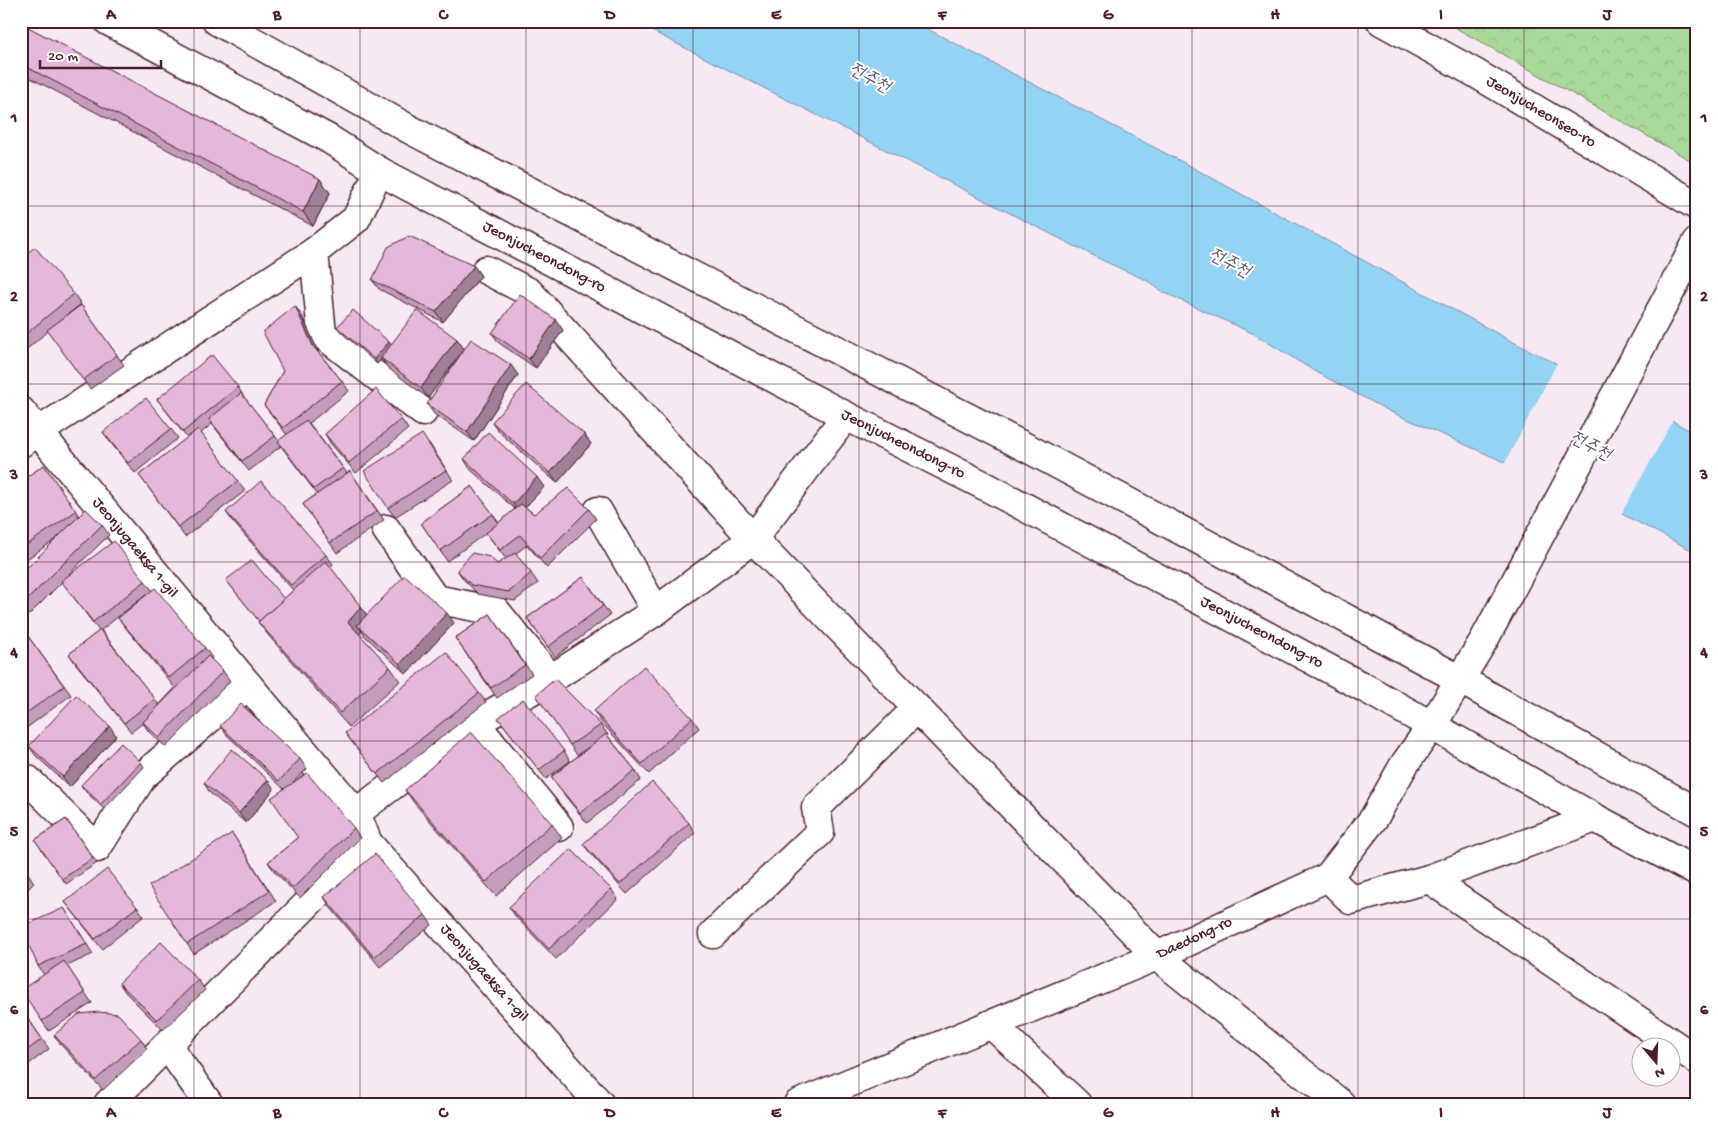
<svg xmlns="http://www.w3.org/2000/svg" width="1718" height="1125" font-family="'Gochi Hand','Poor Story',sans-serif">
<defs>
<pattern id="forest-crowns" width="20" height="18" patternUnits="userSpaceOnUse" patternTransform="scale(1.25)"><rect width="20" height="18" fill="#a9d999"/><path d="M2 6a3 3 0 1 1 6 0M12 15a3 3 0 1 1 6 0" fill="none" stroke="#93ba84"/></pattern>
</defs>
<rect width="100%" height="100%" fill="#f7e9f4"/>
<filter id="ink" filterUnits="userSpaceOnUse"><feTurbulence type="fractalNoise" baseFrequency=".02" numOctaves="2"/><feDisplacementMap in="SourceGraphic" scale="10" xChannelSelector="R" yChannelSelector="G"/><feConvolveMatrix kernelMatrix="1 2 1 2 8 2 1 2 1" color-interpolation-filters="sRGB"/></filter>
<g filter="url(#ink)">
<polygon fill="url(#forest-crowns)" stroke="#7a7c62" points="1457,21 1697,21 1697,164 1456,28"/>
<polygon fill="#93d4f5" stroke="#768ca4" points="632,21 912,21 1188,165 1513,342 1669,419 1697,435 1697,553 1620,513 1389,411 1316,372 1254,334 1163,292 1146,280 1106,262"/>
<polygon fill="#f7e9f4" points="1558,361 1674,419 1620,516 1504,465"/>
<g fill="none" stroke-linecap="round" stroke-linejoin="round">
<g stroke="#4a1f2b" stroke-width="31">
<g id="street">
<path id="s1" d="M1381,21l94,52 222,133"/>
<polyline points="314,252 322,334 423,412"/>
<polyline points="486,270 529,292 753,539 1157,956 1341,1104"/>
<path id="s2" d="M21,411l227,274 108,128 12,30 232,261"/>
<polyline points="21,443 314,252 356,219 379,171"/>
<polyline points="598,511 656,611"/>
<polyline points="386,529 435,599 496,611 551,679"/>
<polyline points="475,723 559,827"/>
<polyline points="1432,725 1484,640 1697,242"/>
<polyline points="21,776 28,780 97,848 143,776 248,685"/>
<polyline points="356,813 475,723 551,679 656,611 753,539 846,416"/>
<polyline points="1429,879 1697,1060"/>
<polyline points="713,934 820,832 816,808 917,708"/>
<polyline points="991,1024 1077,1104"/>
<polyline points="167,1045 209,1104"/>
<polyline points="108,1104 368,843"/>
</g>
</g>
<g stroke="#4a1f2b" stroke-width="31">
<g id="secondary">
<path id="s3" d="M108,21l221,118 50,32 467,245 139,70 380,202 230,130 102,54"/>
<polyline points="217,21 409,129 1029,449 1461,680 1697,812"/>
<polyline points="1328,877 1351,900 1429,879 1595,818"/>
<path id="s4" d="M798,1104l359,-148 171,-79 46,-59 30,-53 28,-40"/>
</g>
</g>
<use href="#street" stroke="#fff" stroke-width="28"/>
<use href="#secondary" stroke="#fff" stroke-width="28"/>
</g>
<g fill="#c59dbc" stroke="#4a1f2b" fill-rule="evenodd">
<polygon points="21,65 320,179 330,193 313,226 21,73"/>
<polygon points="21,258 74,294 81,304 67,315 81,305 124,365 90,389 48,331 27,349 21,341"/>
<polygon points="474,266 481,276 443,322 379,289 372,280"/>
<polygon points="302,316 319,353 342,381 349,391 309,423 347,473 350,471 384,520 337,553 303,504 317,494 281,446 249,471 212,424 201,433 245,491 185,537 139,475 187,438 157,399 238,387 244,397 279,441 287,435 264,405 283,371"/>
<polygon points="337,327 389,342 391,344 457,339 464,349 428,398 388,368 382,359 377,364 341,332"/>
<polygon points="563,330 536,368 499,343 492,333"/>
<polygon points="518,375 474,441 434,414 427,404"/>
<polygon points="401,419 408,429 356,473 331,444 325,434"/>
<polygon points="492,422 584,434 591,444 557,483 499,432"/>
<polygon points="171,429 178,438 135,473 110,442 103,432"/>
<polygon points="429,443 453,480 395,517 388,508"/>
<polygon points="464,459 544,487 525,507 534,514 589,509 596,519 547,568 527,545 515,554 531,573 538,583 515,601 478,594 464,580 457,570 497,564 506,559 486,533 447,561 421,523 472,486 499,523 515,509 470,469"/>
<path d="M44,465l35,51 23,9 7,10 -40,39 76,7 7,9 53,58 7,10 -1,1 12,12 7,10 -64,66 -17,-15 -6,-9 -12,9 -55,-68 -7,-10 30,-23 -37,-49 -33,33 -8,-7v-34l35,-35 -35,24v-82zM146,595l-28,23 7,9 50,61 -16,17 -58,-75z"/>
<polygon points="226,512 326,555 333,564 330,567 367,615 454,623 406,674 364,635 362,631 359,634 390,667 400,681 349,727 268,635 258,622 259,621 226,580 284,599 293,590 233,522"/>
<polygon points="583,577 610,615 555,657 527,618"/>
<polygon points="490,614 532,674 497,698 455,638"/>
<polygon points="22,628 71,695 21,732 21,629"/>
<polygon points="479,693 486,702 384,783 345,733"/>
<polygon points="536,695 601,725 608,735 607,735 635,770 641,780 587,823 558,787 551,777 589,747 577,755"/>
<polygon points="594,711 692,718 699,728 649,774 600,721"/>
<polygon points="498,718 564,751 570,761 546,779"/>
<polygon points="220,726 300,759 307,769 293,782 354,828 360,838 300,898 275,872 268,862 298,838 284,789 227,735"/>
<polygon points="116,736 70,787 36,756 29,746"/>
<polygon points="141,762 144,767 104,809 84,790 81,785"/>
<polygon points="204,783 274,789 246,823 210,793"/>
<polygon points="405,790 552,824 562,838 496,896 415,804"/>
<polygon points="66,819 97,863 66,884 35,840"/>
<polygon points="689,823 695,833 627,894 590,853 583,844"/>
<polygon points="232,833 276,901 194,954 187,944"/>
<polygon points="21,867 28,873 34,883 21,896"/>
<polygon points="611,889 618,899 556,959 516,917 509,907"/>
<polygon points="324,897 425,915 432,925 380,967 330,907"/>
<polygon points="65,902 137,907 144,916 102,949"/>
<polygon points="64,908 93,954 67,966 92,1003 49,1031 42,1021 44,975 38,966"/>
<polygon points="198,980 205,990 163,1030 126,993 119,983"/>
<polygon points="21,1008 49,1049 21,1070"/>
<polygon points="54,1035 141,1039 147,1049 103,1090 61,1045"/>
</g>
<g fill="#a08099" stroke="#4a1f2b">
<polygon points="320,179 330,193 313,226 303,212"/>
<polygon points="474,266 481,276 443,322 436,312"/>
<polygon points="295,306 302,316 320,356 313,346"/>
<polygon points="556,320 563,330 536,368 529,359"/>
<polygon points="457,339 464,349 428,398 421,388"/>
<polygon points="389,342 393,347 377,364 374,359"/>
<polygon points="511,365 518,375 474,441 467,432"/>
<polygon points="584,434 591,444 557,483 550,473"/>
<polygon points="537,477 544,487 520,513 513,504"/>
<polygon points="361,607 371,621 357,625 362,631 358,636 348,622"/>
<polygon points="447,613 454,623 406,674 400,664"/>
<polygon points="110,726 116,736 70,787 63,777"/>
<polygon points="268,780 274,789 246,823 239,813"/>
</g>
<g fill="#e5b7db" stroke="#4a1f2b">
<polygon points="28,27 320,179 303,212 21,64 21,40"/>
<polygon points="409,236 474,266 436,312 372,280 388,247"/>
<polygon points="35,247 74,294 21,338 21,258"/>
<polygon points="520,294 556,320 529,359 492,333"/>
<polygon points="81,305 117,355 83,380 47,330"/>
<polygon points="295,306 313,346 342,381 283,428 264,405 283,371 263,332"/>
<polygon points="353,310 389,342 374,359 337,327"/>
<polygon points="417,310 457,339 421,388 381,358"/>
<polygon points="471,339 511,365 467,432 427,404"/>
<polygon points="212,355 238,387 183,432 157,399"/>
<polygon points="526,384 584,434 550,473 492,422"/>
<polygon points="376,389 401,419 349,463 325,434"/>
<polygon points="241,393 275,436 242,461 209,419"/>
<polygon points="146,398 171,429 128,463 103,432"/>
<polygon points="306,420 343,468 314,489 278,441"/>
<polygon points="198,429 238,481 178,527 139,475"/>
<polygon points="488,432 537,477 513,504 464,459"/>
<polygon points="422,434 446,470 388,508 364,471"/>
<polygon points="44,465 76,511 21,549 21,481"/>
<polygon points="350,471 377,511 330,543 303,504"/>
<polygon points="261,481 326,555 291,585 226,512"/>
<polygon points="472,486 493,514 440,551 421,523"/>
<polygon points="568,488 589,509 540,558 520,535 500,550 486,533 521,504 534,514"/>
<polygon points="86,509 102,525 22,605 21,604 21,574"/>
<polygon points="114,541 145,581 93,622 61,581"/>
<polygon points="472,553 490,557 497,564 515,553 531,573 509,592 471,585 457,570"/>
<polygon points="252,560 284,599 259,621 226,580"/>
<polygon points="326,561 361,607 348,622 390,667 340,713 258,622"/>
<polygon points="405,575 447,613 400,664 357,625"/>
<polygon points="583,577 603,606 548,647 527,618"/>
<polygon points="155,588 205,648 169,678 118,618"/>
<polygon points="490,614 525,665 491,688 455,638"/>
<polygon points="22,628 64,686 21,717 21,629"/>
<polygon points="100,630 155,699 124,723 69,654"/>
<polygon points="446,652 479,693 377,774 345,733"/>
<polygon points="208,656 223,671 159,738 143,722"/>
<polygon points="644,666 692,718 642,764 594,711"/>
<polygon points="555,679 601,725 570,745 536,695"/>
<polygon points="76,695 110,726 63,777 29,746"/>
<polygon points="523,699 564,751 539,770 498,718"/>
<polygon points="241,704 300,759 279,781 220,726"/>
<polygon points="471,732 552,824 486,882 405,790"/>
<polygon points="606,734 635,770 580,813 551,777"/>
<polygon points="121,743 141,762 101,804 81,785"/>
<polygon points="232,749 268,780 239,813 204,783"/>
<polygon points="307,773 354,828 293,888 268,862 298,838 271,798"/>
<polygon points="652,782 689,823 620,884 583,844"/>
<polygon points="66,819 93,858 62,879 35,840"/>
<polygon points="232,833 269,891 187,944 149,886"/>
<polygon points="571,849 611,889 549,949 509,907"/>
<polygon points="375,854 425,915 374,957 324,897"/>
<polygon points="21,867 28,873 21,880"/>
<polygon points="107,869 137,907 95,939 65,902"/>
<polygon points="64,908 87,944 38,966 21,927"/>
<polygon points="161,942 198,980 157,1020 119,983"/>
<polygon points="64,961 85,993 42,1021 21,990"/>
<polygon points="21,1008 42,1039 21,1055"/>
<polygon points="99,1012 118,1014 141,1039 96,1080 54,1035 79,1014"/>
</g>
</g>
<path fill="none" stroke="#4a1f2b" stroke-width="1" stroke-opacity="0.55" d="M194,21v1083M360,21v1083M526,21v1083M693,21v1083M859,21v1083M1025,21v1083M1192,21v1083M1358,21v1083M1524,21v1083M21,206h1676M21,384h1676M21,562h1676M21,741h1676M21,919h1676"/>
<g text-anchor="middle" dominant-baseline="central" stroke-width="4" stroke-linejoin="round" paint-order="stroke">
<g font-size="16" fill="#4a1f2b" stroke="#fff">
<text stroke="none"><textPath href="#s1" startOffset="184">Jeonjucheonseo-ro</textPath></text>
<text stroke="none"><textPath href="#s3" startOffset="496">Jeonjucheondong-ro</textPath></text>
<text stroke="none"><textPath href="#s3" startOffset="901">Jeonjucheondong-ro</textPath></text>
<text stroke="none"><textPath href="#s2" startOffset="178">Jeonjugaeksa 1-gil</textPath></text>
<text stroke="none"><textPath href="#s3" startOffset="1306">Jeonjucheondong-ro</textPath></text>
<text stroke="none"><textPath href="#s4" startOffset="430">Daedong-ro</textPath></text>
<text stroke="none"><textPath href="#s2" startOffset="730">Jeonjugaeksa 1-gil</textPath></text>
</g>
<g font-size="18" font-style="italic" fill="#605568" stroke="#fff">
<text transform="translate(869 79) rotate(29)">전주천</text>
<text transform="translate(1229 264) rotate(27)">전주천</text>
<text transform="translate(1590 447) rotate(27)">전주천</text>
</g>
</g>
<rect width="1718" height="1125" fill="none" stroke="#fff" stroke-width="55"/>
<g transform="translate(1656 1062) rotate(161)"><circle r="24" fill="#ffffff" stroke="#b7a5aa"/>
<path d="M0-4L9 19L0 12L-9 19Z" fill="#4a1f2b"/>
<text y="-8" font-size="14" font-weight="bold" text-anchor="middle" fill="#4a1f2b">N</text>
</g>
<path d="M40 60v8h121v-8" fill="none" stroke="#4a1f2b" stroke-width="2.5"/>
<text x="48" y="60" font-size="15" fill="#4a1f2b" stroke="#ffffff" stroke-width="4" paint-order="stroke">20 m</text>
<rect x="28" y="28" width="1662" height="1070" fill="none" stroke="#4a1f2b" stroke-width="2"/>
<g font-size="16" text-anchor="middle" font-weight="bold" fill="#4a1f2b">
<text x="111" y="19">A</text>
<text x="277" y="19">B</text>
<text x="443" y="19">C</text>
<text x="610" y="19">D</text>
<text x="776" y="19">E</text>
<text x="942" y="19">F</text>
<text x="1108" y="19">G</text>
<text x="1275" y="19">H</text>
<text x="1441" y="19">I</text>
<text x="1607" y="19">J</text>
<text x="14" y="122">1</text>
<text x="1704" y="122">1</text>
<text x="14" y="301">2</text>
<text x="1704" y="301">2</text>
<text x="14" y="479">3</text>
<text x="1704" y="479">3</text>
<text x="14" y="657">4</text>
<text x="1704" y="657">4</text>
<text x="14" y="836">5</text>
<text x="1704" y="836">5</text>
<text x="14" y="1014">6</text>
<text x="1704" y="1014">6</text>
<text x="111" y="1117">A</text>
<text x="277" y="1117">B</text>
<text x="443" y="1117">C</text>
<text x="610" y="1117">D</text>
<text x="776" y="1117">E</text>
<text x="942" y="1117">F</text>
<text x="1108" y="1117">G</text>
<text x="1275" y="1117">H</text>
<text x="1441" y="1117">I</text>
<text x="1607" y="1117">J</text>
</g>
</svg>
